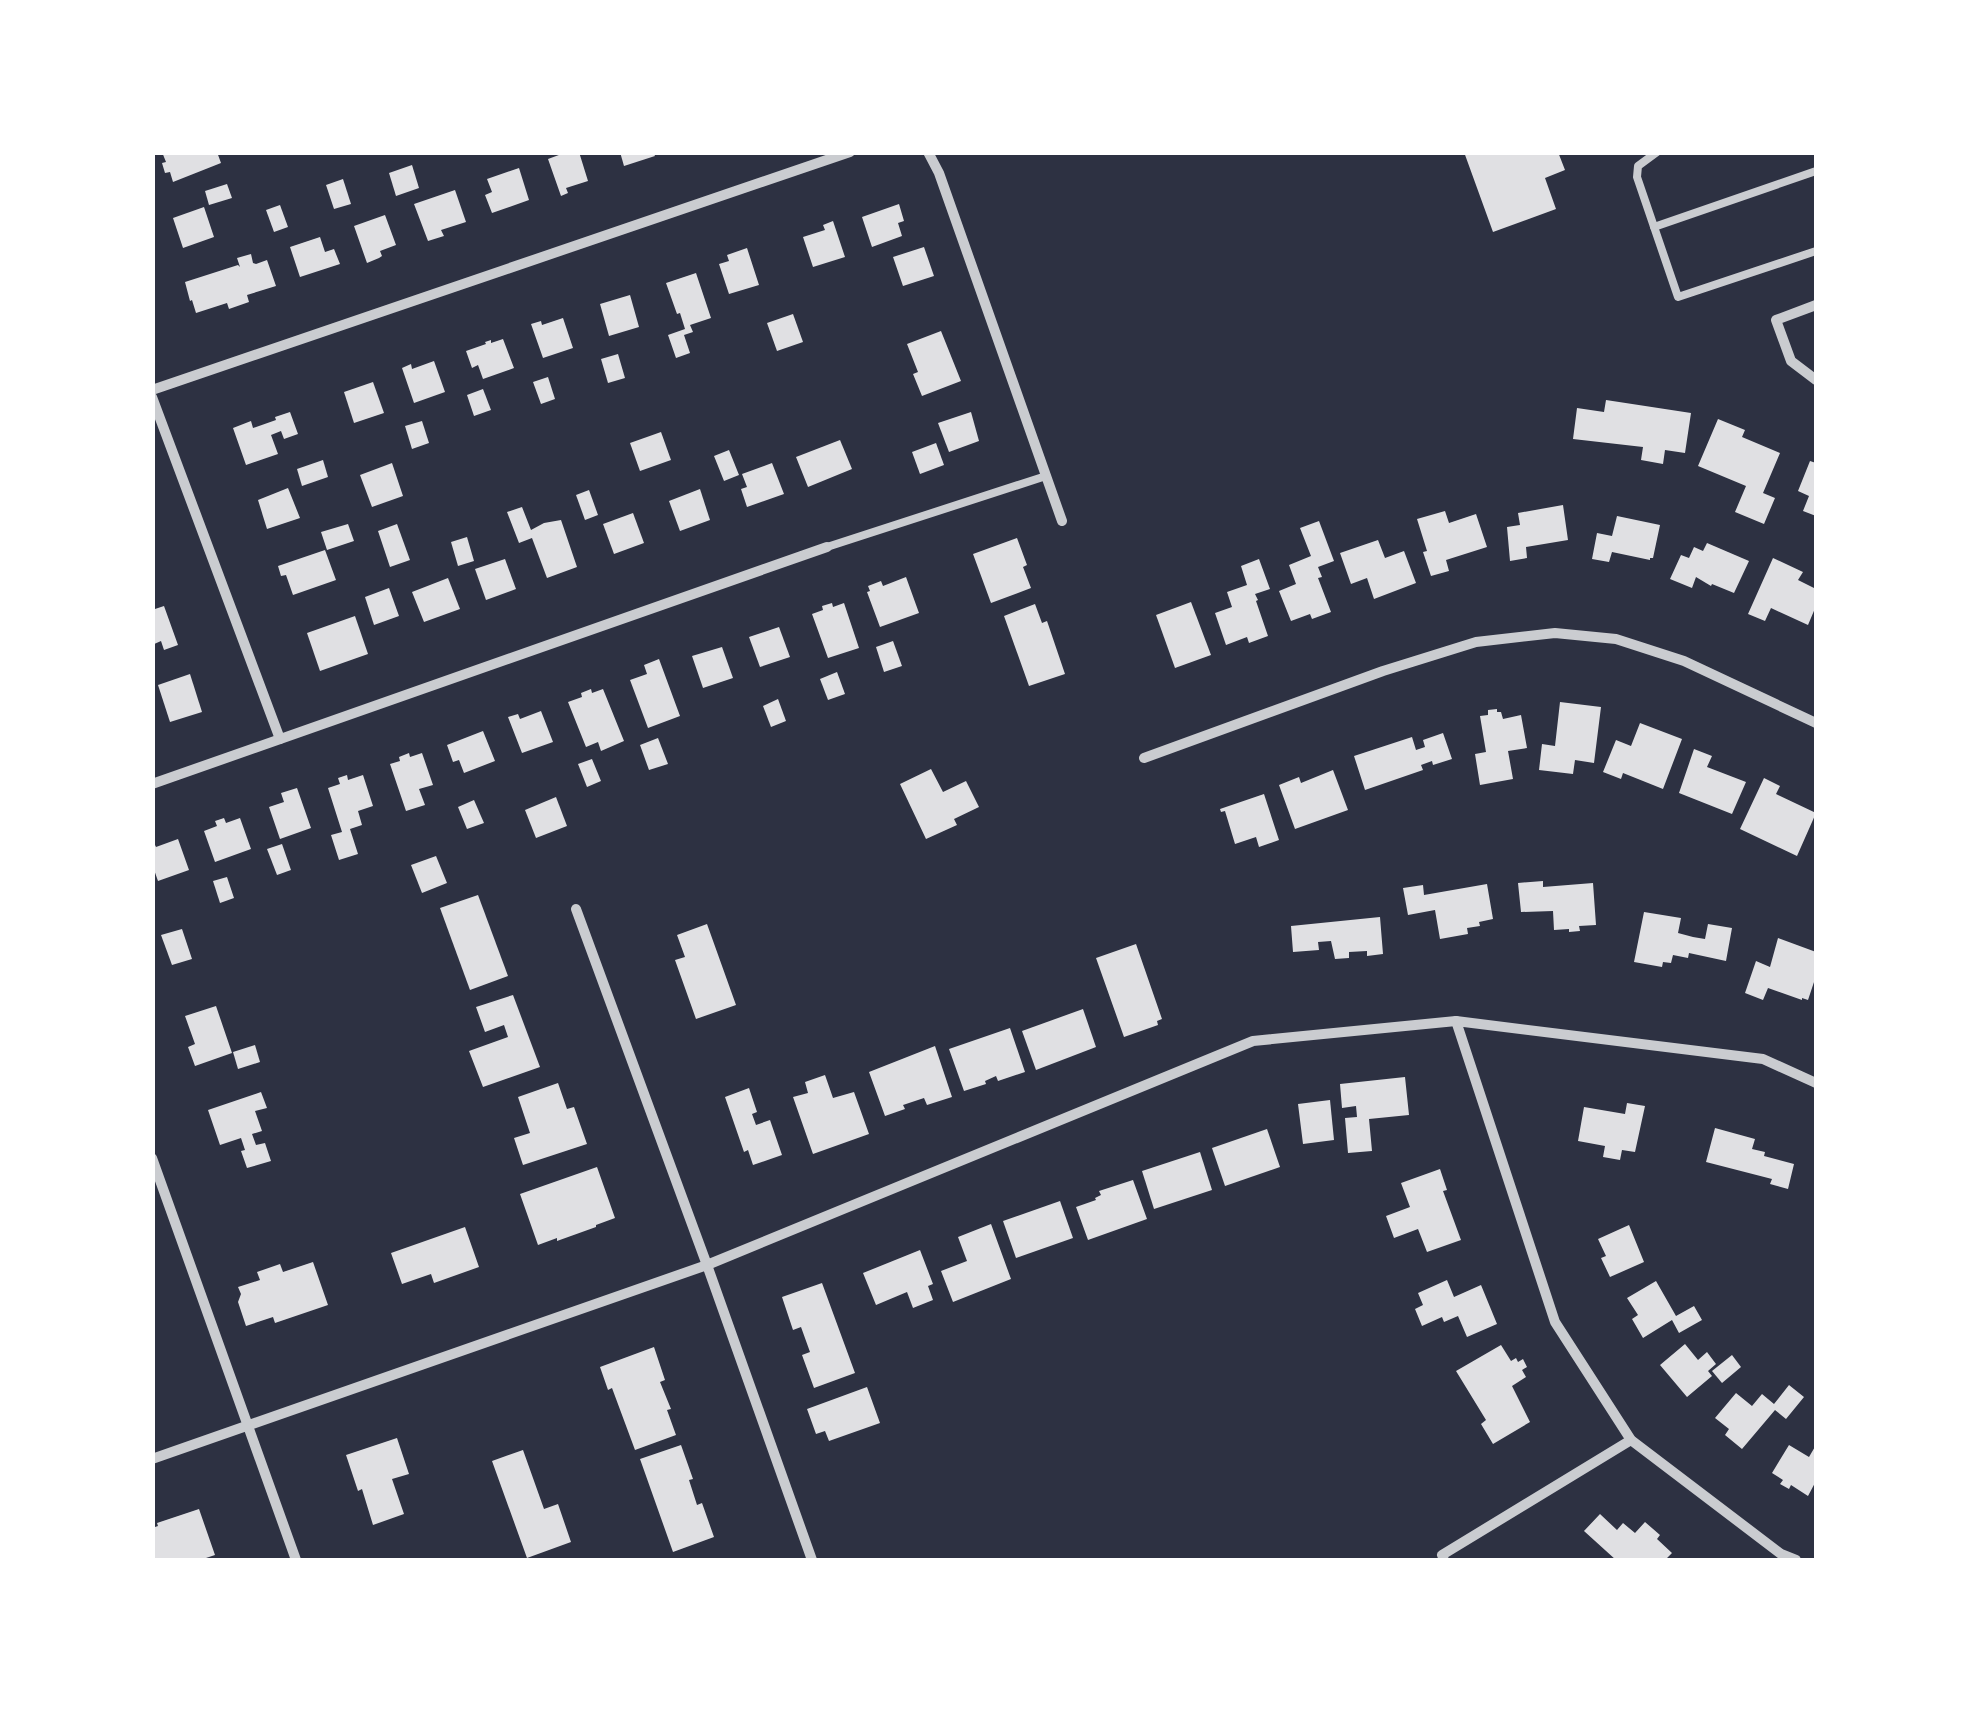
<svg xmlns="http://www.w3.org/2000/svg" width="1969" height="1713" font-family="'Alegreya Sans',sans-serif">
<rect width="100%" height="100%" fill="#2d3142"/>
<g fill="#e0e0e3">
<polygon points="162,152 217,152 221,163 173,182 170,172 165,173 162,163 166,162"/>
<polygon points="567,152 579,152 588,181 566,188 568,193 561,196 548,159"/>
<polygon points="620,152 653,152 655,156 624,166"/>
<polygon points="1464,152 1558,152 1565,170 1545,178 1556,209 1493,232"/>
<polygon points="412,165 419,188 396,196 389,173"/>
<polygon points="519,168 529,200 492,213 485,195 492,192 487,179"/>
<polygon points="343,179 351,204 334,209 326,185"/>
<polygon points="227,184 232,198 209,205 205,191"/>
<polygon points="455,190 466,222 441,230 444,236 428,241 414,204"/>
<polygon points="899,204 904,221 898,223 902,236 872,247 862,217"/>
<polygon points="280,205 288,227 274,232 266,210"/>
<polygon points="204,207 214,237 183,248 173,218"/>
<polygon points="385,215 396,245 380,251 382,256 379,258 367,263 354,226"/>
<polygon points="833,221 845,257 813,267 803,237 825,230 823,225"/>
<polygon points="320,237 325,252 334,249 340,264 300,277 290,247"/>
<polygon points="924,247 934,276 903,286 893,257"/>
<polygon points="747,248 759,285 729,294 719,264 729,261 727,255"/>
<polygon points="251,254 253,263 256,264 267,260 276,286 247,295 249,302 229,309 227,303 196,313 192,300 190,301 185,282 238,265 240,267 237,258"/>
<polygon points="696,273 711,318 690,325 693,332 684,335 690,353 676,358 668,335 685,329 680,313 677,314 666,283"/>
<polygon points="630,295 639,327 609,336 600,304"/>
<polygon points="793,314 803,342 777,351 767,323"/>
<polygon points="563,318 573,348 543,358 531,324 541,321 542,325"/>
<polygon points="941,331 961,381 922,396 913,374 918,372 907,344"/>
<polygon points="503,339 514,368 483,379 478,365 472,368 466,351 486,344 485,342 491,340 491,343"/>
<polygon points="618,354 625,378 608,383 601,359"/>
<polygon points="434,361 445,392 414,403 402,368 411,364 412,369"/>
<polygon points="548,377 555,399 541,404 533,382"/>
<polygon points="373,382 384,413 354,423 344,392"/>
<polygon points="483,389 491,410 474,416 467,395"/>
<polygon points="1606,400 1691,413 1685,453 1665,450 1663,464 1641,460 1643,447 1573,439 1577,408 1604,412"/>
<polygon points="290,412 298,434 284,439 281,431 271,435 278,454 246,465 233,428 251,421 253,428 276,420 275,417"/>
<polygon points="971,412 979,441 949,452 938,423"/>
<polygon points="1718,419 1745,430 1742,437 1780,453 1763,493 1775,498 1764,524 1735,512 1746,486 1698,466"/>
<polygon points="422,421 429,443 412,449 405,426"/>
<polygon points="661,432 671,460 640,471 630,443"/>
<polygon points="840,440 852,469 808,487 796,457"/>
<polygon points="936,443 944,465 920,474 912,452"/>
<polygon points="729,450 739,475 724,481 714,456"/>
<polygon points="323,460 328,477 302,486 297,469"/>
<polygon points="1810,461 1816,463 1816,516 1803,511 1809,496 1798,491"/>
<polygon points="392,463 403,496 372,507 360,475"/>
<polygon points="772,463 784,494 747,507 741,489 747,487 742,474"/>
<polygon points="288,488 300,518 267,529 258,500"/>
<polygon points="700,489 710,520 680,531 669,501"/>
<polygon points="589,490 598,515 585,520 576,495"/>
<polygon points="1563,505 1568,540 1526,547 1527,558 1510,561 1507,527 1520,525 1518,513"/>
<polygon points="522,507 531,530 544,523 561,520 577,567 547,578 532,538 519,543 507,512"/>
<polygon points="1445,511 1449,523 1476,514 1487,547 1446,560 1449,571 1431,576 1423,552 1427,551 1417,519"/>
<polygon points="633,513 644,543 614,554 603,524"/>
<polygon points="1617,516 1660,525 1653,558 1650,558 1650,560 1612,552 1609,562 1592,559 1597,533 1612,536"/>
<polygon points="1319,521 1334,561 1318,567 1322,577 1318,578 1331,612 1312,619 1310,614 1291,621 1279,591 1296,584 1289,565 1311,556 1300,528"/>
<polygon points="348,524 354,541 327,550 321,532"/>
<polygon points="397,524 410,560 390,567 378,531"/>
<polygon points="467,537 474,561 458,566 451,542"/>
<polygon points="1017,538 1027,565 1023,567 1031,588 991,603 973,554"/>
<polygon points="1378,540 1385,558 1404,551 1416,583 1374,599 1367,578 1351,584 1340,553"/>
<polygon points="1707,543 1749,561 1734,593 1712,584 1711,586 1696,577 1692,588 1670,579 1681,555 1689,558 1694,547 1703,551"/>
<polygon points="325,550 336,580 293,595 286,575 281,576 278,566"/>
<polygon points="1773,558 1803,572 1798,580 1816,589 1816,606 1808,625 1771,608 1765,621 1748,614"/>
<polygon points="505,559 516,589 486,600 475,569"/>
<polygon points="1259,559 1270,589 1255,594 1258,600 1256,601 1268,636 1249,643 1247,637 1226,645 1215,613 1232,607 1227,592 1247,585 1241,566"/>
<polygon points="906,577 919,613 880,627 867,592 870,591 868,586 881,581 883,586"/>
<polygon points="448,578 460,609 424,622 412,592"/>
<polygon points="389,588 399,616 374,625 365,597"/>
<polygon points="1191,602 1211,655 1175,668 1156,615"/>
<polygon points="832,603 833,607 844,603 859,648 828,658 812,614 823,610 822,606"/>
<polygon points="1035,604 1042,623 1047,621 1065,674 1029,686 1004,616"/>
<polygon points="164,606 178,645 164,650 161,641 152,645 152,610"/>
<polygon points="355,616 368,654 320,671 307,633"/>
<polygon points="779,627 790,657 760,667 749,637"/>
<polygon points="893,641 902,666 884,672 876,647"/>
<polygon points="722,647 733,678 703,688 692,656"/>
<polygon points="659,659 680,716 648,728 630,680 647,674 644,665"/>
<polygon points="837,672 845,694 828,700 820,679"/>
<polygon points="190,674 202,712 170,722 158,685"/>
<polygon points="591,689 592,693 603,689 624,741 601,751 598,742 586,747 568,702 582,697 581,693"/>
<polygon points="778,699 786,721 771,727 763,706"/>
<polygon points="1560,702 1601,707 1594,763 1575,760 1573,774 1539,770 1542,744 1555,746"/>
<polygon points="1497,709 1497,712 1501,712 1503,719 1521,715 1527,748 1508,751 1513,779 1480,785 1475,754 1486,752 1480,716 1488,715 1488,710"/>
<polygon points="541,711 553,742 522,753 508,717 518,714 520,719"/>
<polygon points="1640,723 1682,739 1663,789 1623,773 1621,779 1603,772 1616,740 1631,746"/>
<polygon points="483,731 495,761 464,773 459,760 453,762 447,745"/>
<polygon points="1443,733 1452,759 1433,765 1432,761 1421,765 1423,770 1365,790 1354,756 1412,737 1416,750 1425,747 1423,740"/>
<polygon points="658,738 668,764 649,770 640,745"/>
<polygon points="1694,749 1712,756 1707,767 1746,782 1732,814 1679,793"/>
<polygon points="409,753 410,757 422,753 433,785 419,789 425,805 406,811 390,764 400,761 399,757"/>
<polygon points="592,759 601,781 587,787 578,764"/>
<polygon points="931,769 943,792 966,781 979,807 954,819 957,825 926,839 900,784"/>
<polygon points="1333,770 1348,810 1295,829 1279,785 1299,777 1301,783"/>
<polygon points="347,775 348,780 363,775 373,806 358,811 362,825 350,829 358,854 339,860 331,835 342,832 328,788 340,784 338,778"/>
<polygon points="1764,778 1780,786 1776,794 1816,813 1797,856 1740,829"/>
<polygon points="297,788 311,828 280,839 269,807 284,802 281,793"/>
<polygon points="1264,794 1279,840 1259,847 1256,837 1235,844 1225,811 1221,812 1220,809"/>
<polygon points="556,797 567,826 536,838 525,810"/>
<polygon points="474,800 484,823 467,829 458,807"/>
<polygon points="224,818 226,823 240,818 251,849 215,862 204,831 217,826 215,821"/>
<polygon points="152,839 156,847 178,839 189,870 158,881 152,864"/>
<polygon points="282,844 291,870 277,875 267,849"/>
<polygon points="436,856 447,883 422,893 411,865"/>
<polygon points="227,877 234,898 220,903 213,881"/>
<polygon points="1543,881 1543,887 1593,883 1596,925 1579,926 1580,931 1569,932 1569,929 1554,930 1553,911 1521,912 1518,883"/>
<polygon points="1487,884 1493,919 1479,922 1480,926 1467,928 1468,934 1440,939 1435,910 1408,915 1403,888 1423,885 1424,895"/>
<polygon points="478,895 508,976 470,990 440,908"/>
<polygon points="1644,912 1681,918 1678,933 1693,937 1705,939 1708,924 1732,928 1726,961 1689,953 1688,958 1673,955 1671,963 1663,962 1662,967 1634,962"/>
<polygon points="1380,917 1383,954 1367,956 1367,951 1349,952 1349,958 1335,959 1331,941 1318,942 1319,950 1293,952 1291,926"/>
<polygon points="707,924 736,1005 696,1019 675,960 685,957 677,935"/>
<polygon points="182,929 192,959 172,965 161,935"/>
<polygon points="1778,938 1816,952 1816,976 1808,1000 1802,998 1802,1000 1768,988 1763,1000 1745,993 1756,961 1770,967"/>
<polygon points="1136,944 1162,1019 1157,1021 1158,1025 1124,1037 1096,958"/>
<polygon points="513,995 540,1067 483,1087 469,1051 508,1037 504,1025 485,1032 476,1007"/>
<polygon points="216,1006 232,1053 195,1066 188,1047 195,1044 185,1016"/>
<polygon points="1083,1009 1096,1047 1036,1070 1022,1031"/>
<polygon points="1010,1028 1025,1072 998,1081 996,1076 985,1081 986,1084 964,1091 949,1049"/>
<polygon points="255,1045 260,1062 238,1069 233,1052"/>
<polygon points="935,1046 952,1097 927,1105 924,1098 903,1105 905,1109 885,1116 869,1072"/>
<polygon points="825,1075 833,1098 854,1092 869,1134 813,1154 793,1097 808,1093 805,1082"/>
<polygon points="1405,1077 1409,1115 1369,1119 1372,1151 1348,1153 1345,1118 1357,1117 1356,1106 1342,1108 1340,1084"/>
<polygon points="558,1083 567,1109 574,1107 587,1144 523,1165 514,1138 530,1133 518,1097"/>
<polygon points="749,1088 757,1112 752,1114 756,1125 770,1120 782,1155 753,1165 748,1150 744,1152 725,1097"/>
<polygon points="261,1092 267,1108 255,1111 262,1131 252,1134 256,1145 265,1143 271,1161 247,1168 241,1151 245,1150 241,1138 220,1145 208,1110"/>
<polygon points="1330,1100 1334,1140 1303,1144 1298,1104"/>
<polygon points="1627,1103 1645,1106 1635,1152 1622,1150 1620,1160 1603,1157 1605,1146 1578,1141 1584,1107 1625,1114"/>
<polygon points="1715,1128 1755,1139 1752,1149 1765,1152 1764,1156 1794,1164 1788,1189 1770,1184 1772,1179 1706,1162"/>
<polygon points="1267,1129 1280,1167 1225,1186 1212,1148"/>
<polygon points="1200,1152 1212,1190 1154,1209 1142,1171"/>
<polygon points="597,1167 615,1218 596,1225 596,1227 557,1241 557,1238 538,1245 520,1194"/>
<polygon points="1440,1169 1447,1190 1443,1191 1461,1240 1427,1252 1418,1229 1394,1238 1386,1216 1410,1207 1401,1183"/>
<polygon points="1133,1180 1147,1219 1088,1240 1076,1207 1096,1200 1095,1198 1101,1195 1099,1191"/>
<polygon points="1060,1201 1073,1238 1016,1258 1003,1221"/>
<polygon points="991,1224 1011,1279 953,1302 941,1271 967,1261 958,1237"/>
<polygon points="1629,1225 1644,1262 1610,1277 1601,1258 1606,1256 1598,1239"/>
<polygon points="465,1227 479,1267 434,1283 431,1274 402,1284 391,1253"/>
<polygon points="920,1250 933,1284 928,1286 933,1300 913,1308 907,1292 876,1305 863,1273"/>
<polygon points="313,1262 328,1305 275,1323 273,1317 246,1326 238,1302 241,1294 238,1287 260,1280 257,1272 280,1264 283,1272"/>
<polygon points="1447,1280 1454,1297 1481,1285 1497,1324 1467,1337 1458,1316 1444,1322 1442,1317 1422,1326 1415,1309 1423,1305 1418,1293"/>
<polygon points="1656,1281 1676,1316 1694,1306 1702,1320 1679,1333 1672,1320 1643,1338 1632,1319 1638,1315 1627,1298"/>
<polygon points="822,1283 855,1373 814,1388 802,1355 810,1352 801,1327 793,1330 782,1297"/>
<polygon points="1685,1344 1698,1360 1707,1352 1716,1364 1708,1371 1712,1376 1687,1397 1660,1365"/>
<polygon points="1501,1345 1511,1361 1516,1358 1518,1362 1523,1359 1527,1367 1522,1370 1526,1377 1512,1386 1530,1422 1493,1444 1481,1424 1486,1420 1456,1371"/>
<polygon points="654,1347 665,1380 660,1382 671,1409 667,1410 676,1435 635,1450 612,1388 608,1390 600,1367"/>
<polygon points="1732,1355 1741,1367 1722,1383 1712,1371"/>
<polygon points="1789,1385 1804,1397 1786,1419 1775,1410 1742,1449 1725,1435 1729,1429 1715,1418 1736,1393 1752,1406 1762,1394 1774,1404"/>
<polygon points="867,1387 880,1423 829,1441 825,1431 816,1434 807,1409"/>
<polygon points="397,1438 409,1474 392,1479 404,1514 373,1525 362,1489 358,1491 346,1455"/>
<polygon points="681,1445 693,1479 689,1480 697,1505 702,1503 714,1537 673,1552 640,1459"/>
<polygon points="1789,1445 1809,1457 1816,1445 1816,1481 1808,1496 1791,1485 1789,1489 1780,1484 1783,1480 1772,1473"/>
<polygon points="523,1450 544,1509 558,1504 571,1542 527,1558 492,1461"/>
<polygon points="199,1509 215,1555 200,1560 152,1560 152,1528 158,1526 157,1523"/>
<polygon points="1600,1514 1617,1530 1623,1523 1635,1533 1645,1522 1660,1535 1657,1539 1672,1553 1665,1560 1616,1560 1584,1531"/>
</g>
<g fill="none" stroke-linecap="round" stroke-linejoin="round">
<g stroke="#caccd0" stroke-width="8">
<polyline points="1657,152 1638,166 1637,177 1678,297 1816,251"/>
<polyline points="1654,227 1816,171"/>
<polyline points="827,547 1046,476"/>
</g>
<g stroke="#caccd0" stroke-width="10">
<polyline points="928,152 939,173 1062,521"/>
<polyline points="1816,305 1776,320 1791,361 1816,380"/>
<polyline points="152,390 850,152"/>
<polyline points="152,397 280,739"/>
<polyline points="1144,758 1383,671 1476,642 1555,633 1616,639 1684,661 1816,723"/>
<polyline points="152,784 827,547"/>
<polyline points="576,909 707,1265 812,1560"/>
<polyline points="1456,1021 1555,1322 1631,1440 1781,1554 1796,1560"/>
<polyline points="152,1158 296,1560"/>
<polyline points="152,1459 707,1265 1253,1041 1456,1021 1763,1059 1816,1083"/>
<polyline points="1444,1560 1442,1555 1631,1440"/>
</g>
</g>
<rect width="1969" height="1713" fill="none" stroke="#ffffff" stroke-width="310"/>
</svg>
